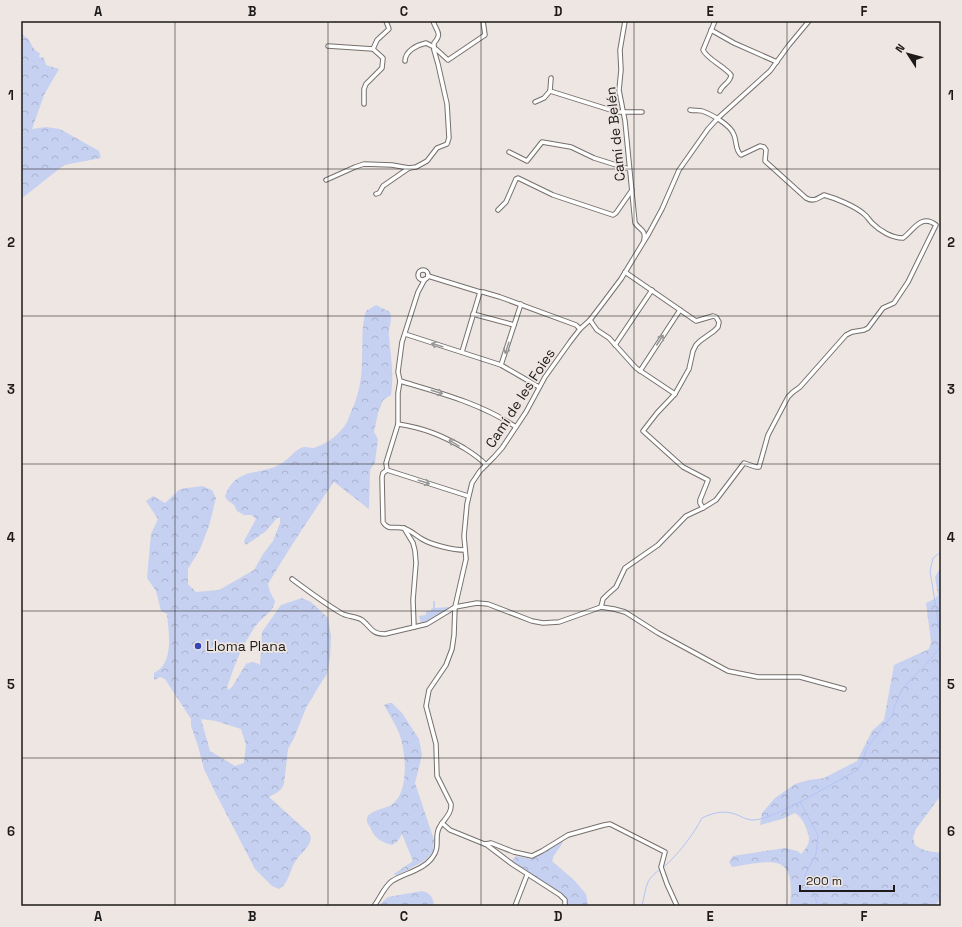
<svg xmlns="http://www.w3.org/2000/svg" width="962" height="927" font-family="'Space Grotesk',sans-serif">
<defs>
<pattern id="forest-crowns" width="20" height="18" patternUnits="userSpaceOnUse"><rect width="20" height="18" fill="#c6d0f0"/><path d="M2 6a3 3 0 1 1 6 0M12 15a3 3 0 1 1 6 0" fill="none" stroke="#aab2cd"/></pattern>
</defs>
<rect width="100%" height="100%" fill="#ede6e2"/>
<polygon fill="#c6d0f0" points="433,601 435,601 435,608 449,607 450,609 429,622 421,624 419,616 426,615 426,611 431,611 431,609 433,608"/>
<g fill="url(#forest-crowns)" fill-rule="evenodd">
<path d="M21,31l3,5c8,3 6,13 16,17l-1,4 5,1 2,7 13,4 -15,26 -12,34 14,-2 14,2 39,22 2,7 -37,7 -43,34z"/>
<path d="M376,305l14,7c3,10 -2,15 -1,24 2,22 5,38 2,59l-8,5 -5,13 -4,19 4,7 -3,23 -5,8 -1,39 -35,-27c-8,10 -14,21 -21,31 -16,24 -31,47 -45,71l2,8 5,9c-2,11 -10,14 -17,22 -3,3 -5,7 -7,10 -11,17 -18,36 -24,55l1,2 4,-3 14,-23c6,-3 9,-2 14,1l2,-33 19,-27 21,-7 9,4 17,16 3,18 -1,21 -3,17 -8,12 -13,22 -12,30 -6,11 -4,35 -2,4 -4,4 -9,5 41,37c1,4 1,6 -1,10 -3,6 -10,11 -14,18 -5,8 -7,23 -16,27l-7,-3 -17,-17 -40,-77 -11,-23 -6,-23 -7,-20v-7l-26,-40 -5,-2 -6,3v-7c20,-9 15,-40 13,-59l-6,-3 -5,-20 -9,-13 4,-44 7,-15 -12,-18 7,-5 12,7 15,-14 22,-3 10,4 4,8 -7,28 -9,23 -12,20v15l8,8 23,-2 35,-20 9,-16 10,-13 7,-18v-5h-3l-11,13 -20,14 -2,-4 12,-22 -4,-4h-8l-7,-4 -3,-6 -7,-5 -2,-4c12,-31 36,-19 57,-33 7,-4 12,-12 19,-15 4,-2 8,0 12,0 10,-2 23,-11 30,-20 4,-4 6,-11 8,-16 8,-17 11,-34 11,-53 1,-16 -1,-32 4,-48zM201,719l15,2 25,8 5,16 -2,18 -9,3 -25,-15z"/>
<path d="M941,567v228l-25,34 -3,9 2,7c10,7 15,6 26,8v45l-6,8h-145c6,-55 -17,-45 -58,-39l-3,-5 4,-6 52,-8 12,3 4,3c9,-9 10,-15 5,-26 -3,-7 -4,-10 -11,-15l-13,6 -22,6 2,-12 13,-15 20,-14 14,-4 15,-2 33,-17 15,-30 12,-11 10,-55 35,-16 2,-7 -5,-39 10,-5 2,-3 -3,-18z"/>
<path d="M389,703h3l10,10 17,26 3,16 -7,28 19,57 -1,12 -9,9 -28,15 -2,-2 19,-13 -11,-27 -5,8 -5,3c-11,-3 -18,-7 -22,-18 -2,-3 -4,-6 -3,-9 3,-8 18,-9 24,-13 19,-11 15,-55 8,-72 -4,-10 -10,-19 -15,-28z"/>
<path d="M563,840c-1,8 -10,13 -11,21l23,20 11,13 2,12h-21l1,-5 -10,-10 -47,-29 5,-6 16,3z"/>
<path d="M422,891c9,2 11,7 12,15h-56l10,-9z"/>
</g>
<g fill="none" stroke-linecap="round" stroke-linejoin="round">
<g stroke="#b4c4f7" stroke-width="1">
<path d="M642,906c2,-8 3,-17 6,-24 4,-8 12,-12 18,-17 14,-13 27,-30 36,-47 10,-5 22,-8 33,-4 6,2 11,6 18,6 13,0 34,-12 47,-18"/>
<polyline points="817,906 817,903 813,892 806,890 805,875 816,854 818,835 800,802 811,796 856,771 862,763 866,750 872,741 892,716 895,705 903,688 929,661 938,650 941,642 937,614 930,571 933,558 941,552"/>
</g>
<g stroke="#76706d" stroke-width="5.5">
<g id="minor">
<path d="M433,21c3,10 10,12 1,22v6"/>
<path d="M625,21l-5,29 1,20 -2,20 6,31 10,102c6,8 11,7 9,17"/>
<path d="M715,21l-12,29c4,9 21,16 28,25 0,7 -9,10 -11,16"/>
<polyline points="711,30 734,43 777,62"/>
<polyline points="328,46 373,49"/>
<path d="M405,61c0,-10 12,-16 21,-18l8,4"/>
<polyline points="551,78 550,91 617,112 642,112"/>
<polyline points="535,102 544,98 550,91"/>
<polyline points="364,104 364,89 366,84 382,68 383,58 373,49 377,40 389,29 386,21"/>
<polyline points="509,152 527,161 542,142 571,147 594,158 629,169"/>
<polyline points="326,180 355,167 364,164 392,165 409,168 416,167 427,161 437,148 447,144 449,138 447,104 438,64 434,50 436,49 448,60 485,35 483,21"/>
<polyline points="376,194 379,193 383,186 409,168"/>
<polyline points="498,210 506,202 516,179 518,178 553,195 613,215 616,213 632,190"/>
<circle cx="423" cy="275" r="5"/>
<polyline points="625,272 696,321 713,316 716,317 719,322 718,327 714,331 700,341 696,345 693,351 689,369 675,394 657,413 643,431 683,467 708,480 700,500 700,503 703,508"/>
<polyline points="428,276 480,292 483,292 500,297 576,325 580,329"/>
<path d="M425,279l-7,13 -16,50 -4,30 2,9 -2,12v31l-12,39 1,7 -4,3 -1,4 1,45c5,9 12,4 20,6 8,2 12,7 19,11 10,6 31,11 43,11"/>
<polyline points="473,314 514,325"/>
<polyline points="590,320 597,330 609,338 636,368 675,394"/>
<polyline points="405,334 501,365 539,387"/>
<polyline points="615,345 652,290"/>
<polyline points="462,352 480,292"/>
<polyline points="501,365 521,304"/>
<polyline points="640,371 680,310"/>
<path d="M400,381c40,12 80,22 116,46"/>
<path d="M398,424c26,4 43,11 66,24 8,5 16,10 22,17"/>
<polyline points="387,470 468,496"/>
<polyline points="404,528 413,543 415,551 416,563 413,600 414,627"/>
<path d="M292,579c16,12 32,24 49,34 6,4 15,3 21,7 9,7 9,14 23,14l42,-10 28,-17 22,-4 11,1 44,17 11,2 16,-1 42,-15 13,2 11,3 33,21 70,38 30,6h42l44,12"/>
<path d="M601,607l2,-8 5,-5 8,-7 9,-19 33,-23 28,-29 17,-8 13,-8 28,-37 12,4h3l9,-32 20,-38 5,-5 7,-5 46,-52 6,-3 12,-2 4,-2 15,-20 11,-5 14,-21 28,-57c-15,-12 -23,6 -33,13 -11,0 -23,-7 -31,-15 -3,-3 -5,-7 -8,-9 -9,-8 -29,-16 -40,-19 -7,4 -11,7 -18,3l-41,-37 1,-11 -2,-3 -4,-1 -19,9c-6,-5 -4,-13 -7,-20 -3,-10 -23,-21 -32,-24 -3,-1 -8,0 -12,-1"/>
<polyline points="442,823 450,830 487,845 512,864 560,895 565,900 565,906"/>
<polyline points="485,844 491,843 514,852 532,856 542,851 568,835 604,825 610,824 665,852 661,867 667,884 677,906"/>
<path d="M374,906c6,-8 10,-19 18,-25 13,-8 31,-11 40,-23 9,-11 2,-20 7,-30 4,-8 13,-14 12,-24l-14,-28 -1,-32 -10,-38 3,-16 17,-25 6,-16 2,-14 1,-28 11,-48 -2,-23 3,-32 5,-21 8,-12 14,-14 8,-9 24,-36 19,-35 25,-35 10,-13 10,-9 13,-17 18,-24 28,-46 13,-24 17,-39 29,-41 10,-11 52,-47 19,-26 20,-24"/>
<polyline points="515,906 527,875"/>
</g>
</g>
<use href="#minor" stroke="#fff" stroke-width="3.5"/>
</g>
<defs><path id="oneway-shaft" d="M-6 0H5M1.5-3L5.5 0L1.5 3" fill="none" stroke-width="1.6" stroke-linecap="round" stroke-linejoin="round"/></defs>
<g stroke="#999898">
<use href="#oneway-shaft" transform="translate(660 340) rotate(-57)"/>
<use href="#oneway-shaft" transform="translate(437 345) rotate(-163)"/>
<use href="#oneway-shaft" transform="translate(507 348) rotate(108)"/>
<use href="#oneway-shaft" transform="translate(437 392) rotate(17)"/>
<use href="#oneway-shaft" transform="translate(454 443) rotate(-149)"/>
<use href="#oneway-shaft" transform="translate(424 482) rotate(18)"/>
</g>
<path fill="none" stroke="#1d1a19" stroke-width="1" stroke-opacity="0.55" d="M175,21v885M328,21v885M481,21v885M634,21v885M787,21v885M21,169h920M21,316h920M21,464h920M21,611h920M21,758h920"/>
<circle fill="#3646b9" stroke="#ede6e2" stroke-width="1.5" cx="198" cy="646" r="4"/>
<g text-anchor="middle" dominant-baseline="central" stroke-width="3.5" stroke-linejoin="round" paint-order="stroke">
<g font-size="14" fill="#1d1a19" stroke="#ede6e2">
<text transform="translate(615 134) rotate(-96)">Camí de Belén</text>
<text transform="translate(520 398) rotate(-57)">Camí de les Foies</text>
</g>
<g font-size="14" fill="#1d1a19" stroke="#ede6e2" text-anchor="start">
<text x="206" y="646">Lloma Plana</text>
</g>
</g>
<rect width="962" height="927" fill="none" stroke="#ede6e2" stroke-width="44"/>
<g transform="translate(908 54) rotate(306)" stroke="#ede6e2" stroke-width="3" paint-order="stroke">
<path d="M0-3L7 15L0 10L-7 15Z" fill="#1d1a19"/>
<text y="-6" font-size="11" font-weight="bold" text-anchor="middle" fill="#1d1a19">N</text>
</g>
<path d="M800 885v6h94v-6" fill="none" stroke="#1d1a19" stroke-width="2"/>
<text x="806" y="885" font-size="12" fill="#1d1a19" stroke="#ede6e2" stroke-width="3" paint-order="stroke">200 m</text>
<rect x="22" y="22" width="918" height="883" fill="none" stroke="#1d1a19" stroke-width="1.5"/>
<g font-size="13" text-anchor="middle" font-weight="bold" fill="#1d1a19">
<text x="98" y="16">A</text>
<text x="252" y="16">B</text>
<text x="404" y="16">C</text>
<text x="558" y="16">D</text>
<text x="710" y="16">E</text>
<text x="864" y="16">F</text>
<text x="11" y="100">1</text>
<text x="951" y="100">1</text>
<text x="11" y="247">2</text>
<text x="951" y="247">2</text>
<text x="11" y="394">3</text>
<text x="951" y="394">3</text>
<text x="11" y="542">4</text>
<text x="951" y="542">4</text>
<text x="11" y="689">5</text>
<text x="951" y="689">5</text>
<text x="11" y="836">6</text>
<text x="951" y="836">6</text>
<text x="98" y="921">A</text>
<text x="252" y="921">B</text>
<text x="404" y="921">C</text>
<text x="558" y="921">D</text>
<text x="710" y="921">E</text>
<text x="864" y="921">F</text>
</g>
</svg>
